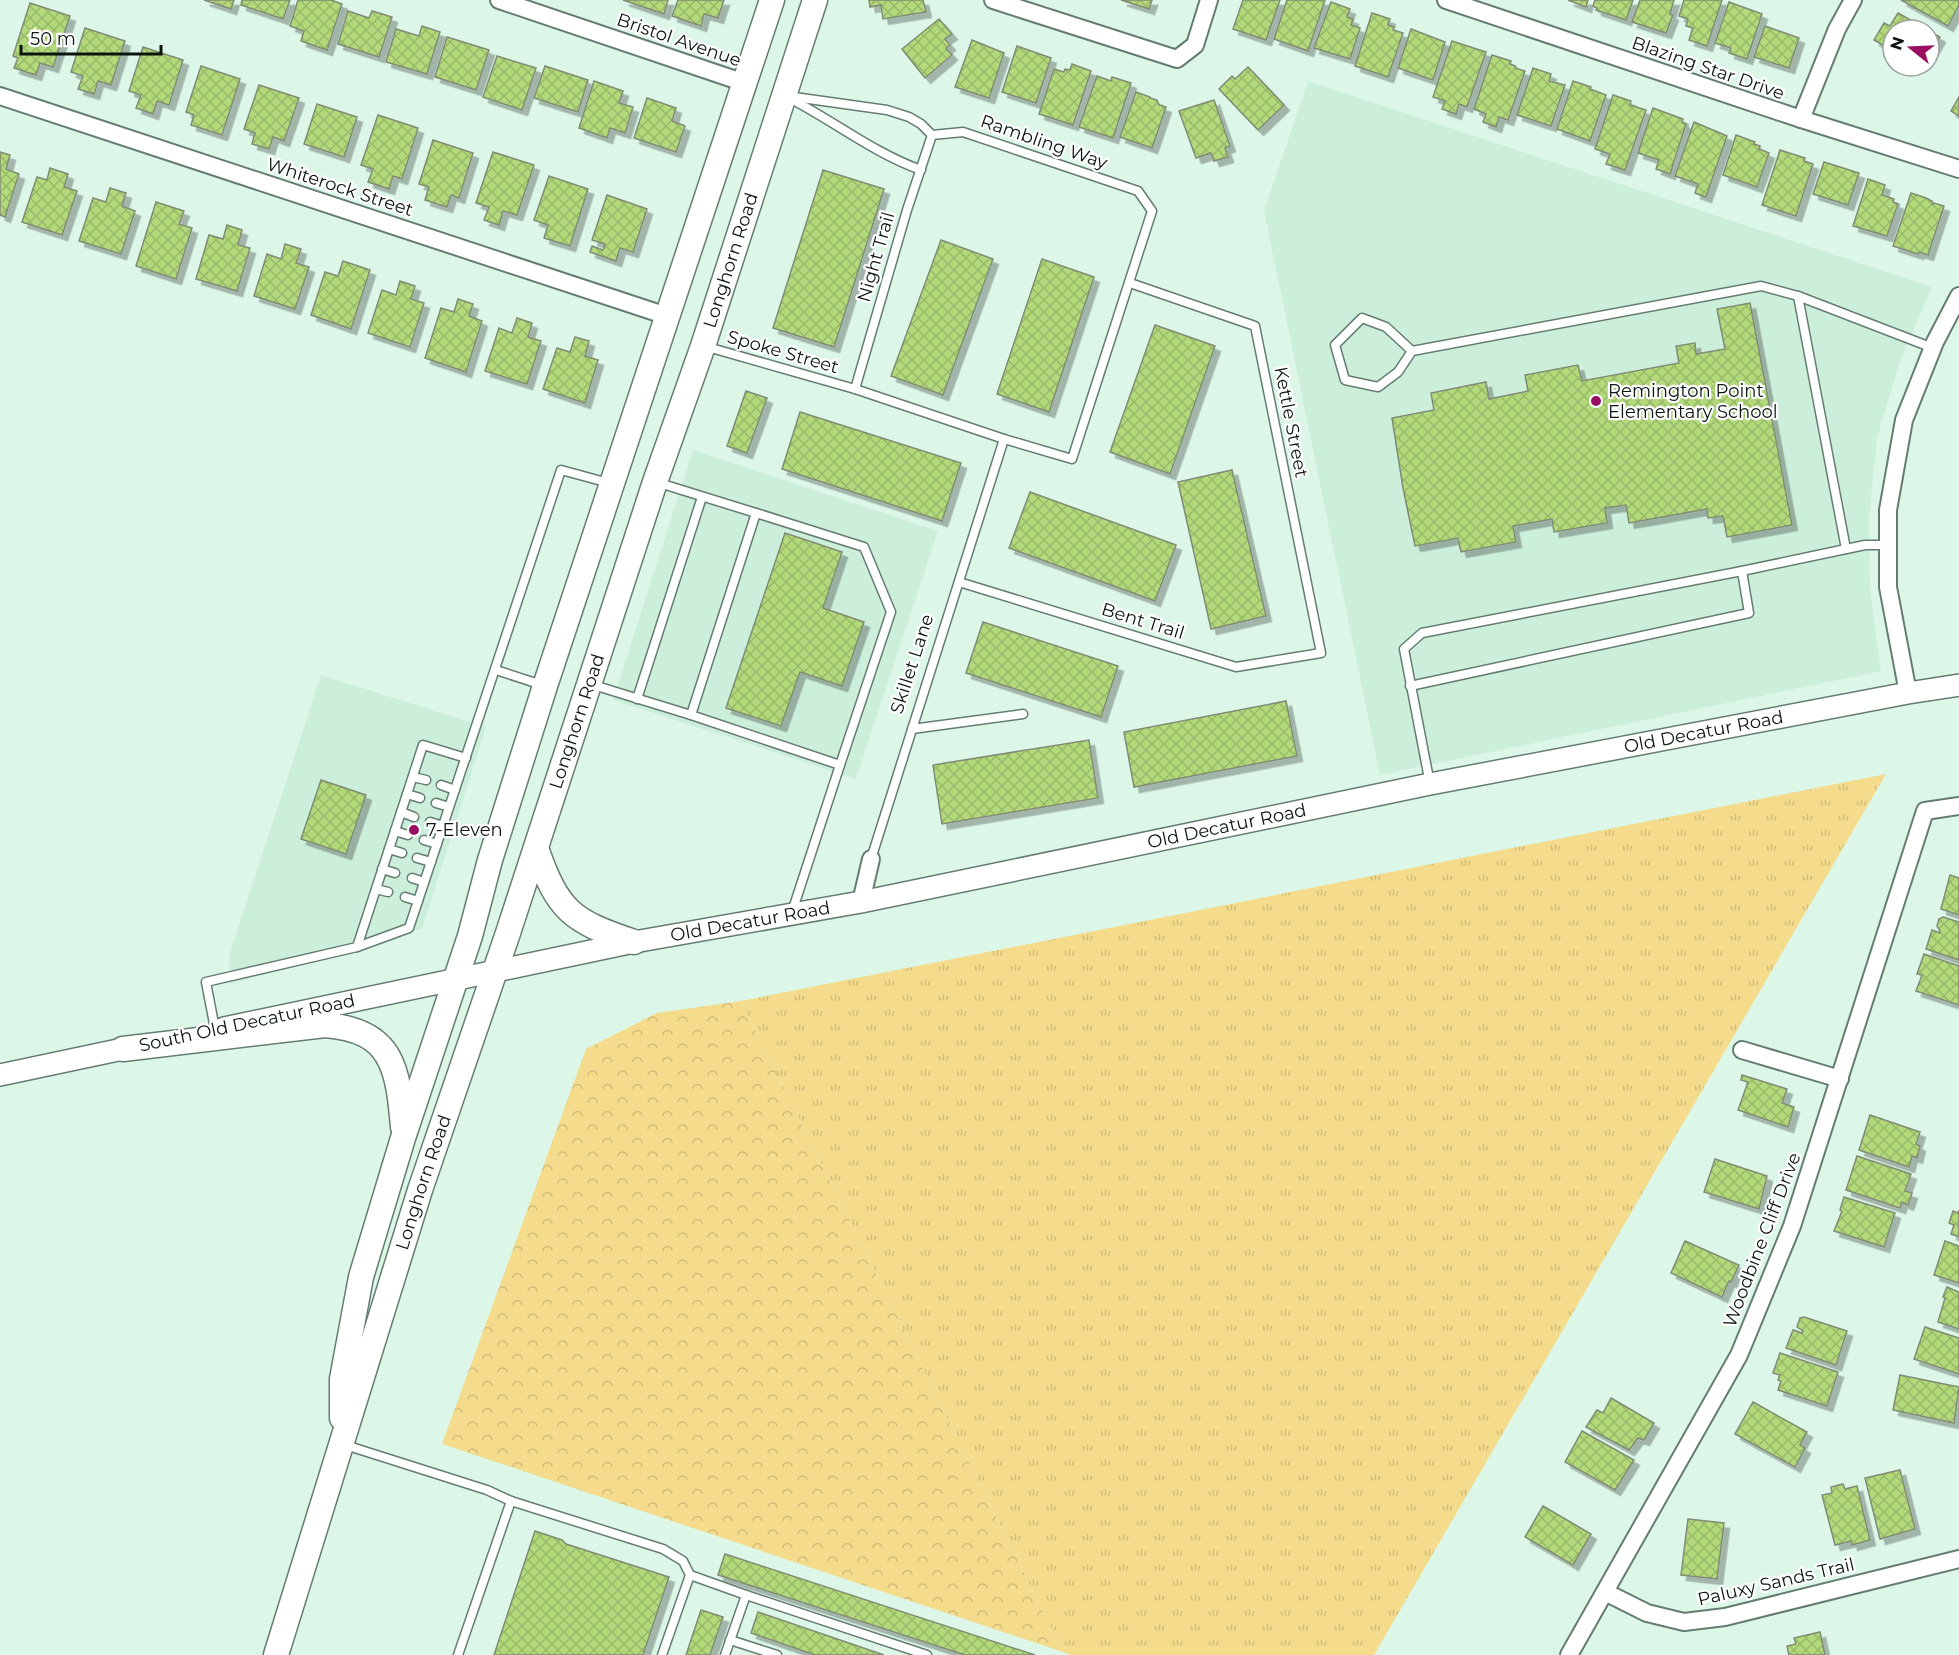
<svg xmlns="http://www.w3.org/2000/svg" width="1959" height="1655" font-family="Montserrat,sans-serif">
<defs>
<pattern id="grass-tufts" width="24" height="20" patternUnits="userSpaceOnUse" patternTransform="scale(1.5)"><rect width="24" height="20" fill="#f4dc8c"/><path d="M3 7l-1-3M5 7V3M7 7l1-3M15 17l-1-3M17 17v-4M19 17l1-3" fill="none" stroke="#d0bc78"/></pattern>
<pattern id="forest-crowns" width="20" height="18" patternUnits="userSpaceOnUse" patternTransform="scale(1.5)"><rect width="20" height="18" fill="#f4dc8c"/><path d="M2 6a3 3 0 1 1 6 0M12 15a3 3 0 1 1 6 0" fill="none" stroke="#d0bc78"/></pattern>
<pattern id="building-cross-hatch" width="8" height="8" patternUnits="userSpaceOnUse" patternTransform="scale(1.5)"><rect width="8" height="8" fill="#b2d97a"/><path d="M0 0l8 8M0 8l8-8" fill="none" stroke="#98b968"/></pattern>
<filter id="shadow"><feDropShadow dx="5.5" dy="5.5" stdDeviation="0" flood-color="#0004"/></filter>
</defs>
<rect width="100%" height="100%" fill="#dcf7e8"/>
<g fill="#ccefdb">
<polygon points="1308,81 1932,287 1899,364 1877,438 1869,518 1870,589 1881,671 1380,775 1264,211"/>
<polygon points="693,450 938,531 856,779 613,700"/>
<polygon points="321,675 486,727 422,929 231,984 229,956"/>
</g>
<polygon fill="url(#grass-tufts)" points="1886,774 1374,1655 1071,1655 1063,1652 741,1001"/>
<polygon fill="url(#forest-crowns)" points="741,1001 1063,1652 442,1444 586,1049 657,1013"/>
<g fill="url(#building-cross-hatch)" stroke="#818b74" stroke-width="1.5" filter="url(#shadow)">
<polygon points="204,0 234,0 231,9"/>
<polygon points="242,0 290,0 283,19 241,5"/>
<polygon points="298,0 331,0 342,4 327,50 301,41 304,31 290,26"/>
<polygon points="623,0 668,0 664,14"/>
<polygon points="678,0 724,0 718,18 704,14 701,26 672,16"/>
<polygon points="869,0 923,0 926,12 883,19 881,5 870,7"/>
<polygon points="1121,0 1152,0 1149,9"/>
<polygon points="1243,0 1280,0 1266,40 1233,29"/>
<polygon points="1287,0 1325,0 1308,51 1274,39"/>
<polygon points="1568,0 1588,0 1586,7"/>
<polygon points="1595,0 1633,0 1626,20 1596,10 1597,8 1593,6"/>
<polygon points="1640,0 1674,0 1670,14 1673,15 1666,33 1632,22"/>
<polygon points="1684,0 1722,0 1707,46 1689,40 1693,28 1686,26 1688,19 1679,16"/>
<polygon points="1901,0 1959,0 1959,5 1948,26"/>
<polygon points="1331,2 1350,9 1347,17 1353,19 1351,25 1360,28 1350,59 1314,48"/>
<polygon points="1729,2 1762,14 1747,59 1729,53 1731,48 1715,43"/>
<polygon points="30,3 70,16 53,67 40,63 36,75 14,68 18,58 13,56"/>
<polygon points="348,11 369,18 372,11 392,17 379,57 338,44"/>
<polygon points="1372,13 1390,19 1388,25 1394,27 1393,30 1403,33 1388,77 1355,66"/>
<polygon points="1898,13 1928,30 1893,30 1893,51 1874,40 1884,23 1890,26"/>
<polygon points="939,19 952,34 945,39 950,45 946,48 952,55 925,78 902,49"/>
<polygon points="422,26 440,32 427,74 386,62 396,29 419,36"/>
<polygon points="1765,26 1799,38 1789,68 1754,57"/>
<polygon points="85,28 125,41 111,85 98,81 94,94 78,89 83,76 71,72"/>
<polygon points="1411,29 1445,42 1433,80 1398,68"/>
<polygon points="1929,31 1940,37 1929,56"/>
<polygon points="447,37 489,50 476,90 435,77"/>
<polygon points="972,40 1004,53 989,98 955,87"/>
<polygon points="1452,41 1486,52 1467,107 1459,104 1456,114 1442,109 1445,101 1433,97"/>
<polygon points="1017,46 1051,58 1036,103 1002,92"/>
<polygon points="143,47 183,60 169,105 157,101 153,114 136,108 141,95 129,91"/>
<polygon points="1492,55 1511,61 1510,64 1515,66 1515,68 1525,71 1508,120 1499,117 1496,127 1483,122 1486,114 1474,109"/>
<polygon points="497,56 536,68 522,110 483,97"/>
<polygon points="1072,64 1091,71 1073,125 1039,114 1054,69 1064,72 1065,69 1070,70"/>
<polygon points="201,66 240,79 222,135 191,125 194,115 186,112"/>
<polygon points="545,66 588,80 578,112 534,98"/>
<polygon points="1248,67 1284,105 1258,130 1219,89 1232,76 1235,79"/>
<polygon points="1533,68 1551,74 1549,81 1565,85 1551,126 1517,115"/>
<polygon points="1097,76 1111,81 1112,77 1131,83 1113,138 1079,127"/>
<polygon points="594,81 623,91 619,103 633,107 625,133 610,128 607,138 579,128"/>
<polygon points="1573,81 1591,87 1590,89 1606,95 1590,141 1557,129"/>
<polygon points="259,85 299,98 284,141 273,137 269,149 252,144 255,133 244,129"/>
<polygon points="1136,92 1150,97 1150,98 1157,100 1159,105 1166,107 1152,148 1120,137"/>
<polygon points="1613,95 1631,101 1630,105 1646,110 1625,170 1606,164 1610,154 1595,149"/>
<polygon points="1959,97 1959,116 1951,111"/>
<polygon points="647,98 676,108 672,121 685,126 676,152 634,138"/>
<polygon points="1214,100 1230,146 1225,148 1228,157 1214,161 1211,153 1196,158 1179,111"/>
<polygon points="317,104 357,117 344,157 304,144"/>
<polygon points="1653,108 1683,119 1682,122 1686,124 1670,174 1656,169 1659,160 1638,153"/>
<polygon points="378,115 418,128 402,179 393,176 389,189 368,182 373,169 361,165"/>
<polygon points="1694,122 1727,136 1706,197 1695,193 1698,184 1675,176"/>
<polygon points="1736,135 1755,142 1754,144 1760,146 1759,149 1769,153 1757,187 1723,175"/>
<polygon points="433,140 473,153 459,198 451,195 447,207 425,200 429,187 419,184"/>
<polygon points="1780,150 1805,158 1804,161 1813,164 1796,216 1762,205"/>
<polygon points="0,152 10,155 6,169 19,174 5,217 0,215"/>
<polygon points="493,152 534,165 517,215 503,211 499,225 484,220 489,207 476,203"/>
<polygon points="1824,162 1859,173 1848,205 1813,194"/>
<polygon points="50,168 68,174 64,187 77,191 62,235 22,222 37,177 47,180"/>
<polygon points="823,170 884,189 834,347 773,328"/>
<polygon points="549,176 588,189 570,246 544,238 548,225 534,220"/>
<polygon points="1868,179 1885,185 1882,195 1894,199 1893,202 1898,204 1887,236 1853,226"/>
<polygon points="110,188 126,193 122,206 135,211 121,254 79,241 93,198 106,202"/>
<polygon points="1911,193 1926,198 1932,201 1933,204 1934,203 1944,206 1928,255 1919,252 1918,254 1893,246"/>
<polygon points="607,195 647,209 633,252 620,248 616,261 590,252 592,246 603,250 605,244 592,240"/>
<polygon points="156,202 184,211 179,224 192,228 176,279 136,266"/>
<polygon points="227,225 242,230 238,245 250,248 237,291 196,279 209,235 223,239"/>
<polygon points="941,240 993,259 943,395 891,376"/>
<polygon points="285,244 301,249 296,263 309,267 295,309 254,296 267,254 281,259"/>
<polygon points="1042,259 1094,277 1049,412 997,394"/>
<polygon points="343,261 370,270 351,329 311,315 325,272 338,276"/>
<polygon points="400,281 415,286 411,299 424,303 410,347 368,333 382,290 396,295"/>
<polygon points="458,299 473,304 469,316 482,321 466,372 425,358 441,308 454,312"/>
<polygon points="1750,303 1792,525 1727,537 1723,516 1708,518 1707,509 1629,523 1626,505 1605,508 1607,523 1554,532 1552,519 1513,526 1516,542 1461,552 1458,538 1415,546 1403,488 1392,418 1434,410 1431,393 1486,382 1489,399 1528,391 1525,375 1578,365 1582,381 1679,363 1676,346 1695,343 1696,354 1725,349 1717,309"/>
<polygon points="517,318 532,323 528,337 541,341 527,384 485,371 499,328 512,333"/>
<polygon points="1155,325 1215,346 1170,474 1110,452"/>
<polygon points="575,337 589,341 585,356 598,360 585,403 543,389 557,348 570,352"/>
<polygon points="746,391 767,398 747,453 727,446"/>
<polygon points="800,412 961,463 942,521 782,469"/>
<polygon points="1232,470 1266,616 1211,629 1178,482"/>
<polygon points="1030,492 1176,545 1155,601 1009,548"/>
<polygon points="785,533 842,552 823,608 864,622 842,686 800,672 781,726 726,708"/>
<polygon points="983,622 1118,666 1101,717 966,673"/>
<polygon points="1286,701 1297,756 1134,787 1124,732"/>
<polygon points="1089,740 1098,798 942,824 933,765"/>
<polygon points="321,780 366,795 346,854 301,839"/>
<polygon points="1950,875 1959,878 1959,915 1941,909"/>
<polygon points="1943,917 1959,922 1959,960 1926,949 1932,930 1940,933 1940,931 1937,926 1939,919"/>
<polygon points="1924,954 1959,966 1959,1005 1916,991 1922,975 1917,974"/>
<polygon points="1742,1075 1787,1089 1782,1103 1794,1107 1788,1127 1738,1110 1748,1082 1741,1080"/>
<polygon points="1870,1115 1920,1132 1916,1144 1920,1146 1917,1158 1912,1156 1909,1167 1859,1150"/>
<polygon points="1857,1156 1911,1174 1905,1191 1912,1193 1908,1205 1902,1202 1900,1208 1846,1190"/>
<polygon points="1715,1159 1767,1176 1759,1209 1704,1192"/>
<polygon points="1844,1197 1895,1213 1884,1247 1834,1231 1842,1211 1840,1210"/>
<polygon points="1959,1210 1959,1237 1951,1234 1954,1225 1949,1223 1953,1211 1958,1213"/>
<polygon points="1685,1241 1739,1265 1731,1282 1729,1281 1722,1297 1671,1273"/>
<polygon points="1945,1241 1959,1246 1959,1283 1934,1275"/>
<polygon points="1947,1287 1959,1292 1959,1329 1938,1322 1945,1298 1943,1297"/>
<polygon points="1804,1317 1847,1331 1836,1365 1786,1348 1793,1330 1802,1333 1803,1331 1797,1327 1800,1318"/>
<polygon points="1925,1327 1959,1338 1959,1374 1914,1359"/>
<polygon points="1780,1353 1838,1372 1827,1406 1778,1390 1781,1381 1778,1380 1780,1375 1773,1373"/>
<polygon points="1900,1375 1959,1387 1954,1423 1893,1410"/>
<polygon points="1611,1398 1654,1423 1644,1440 1638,1438 1629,1450 1586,1427 1597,1410 1603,1413"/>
<polygon points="1753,1402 1807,1432 1800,1445 1805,1448 1795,1467 1735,1434"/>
<polygon points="1582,1431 1634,1460 1615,1490 1565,1462"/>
<polygon points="1900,1470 1915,1529 1880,1539 1865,1478"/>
<polygon points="1843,1484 1845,1489 1857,1486 1870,1540 1852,1545 1851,1541 1835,1545 1822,1495 1832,1493 1831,1487"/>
<polygon points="1543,1506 1591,1534 1573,1565 1525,1537"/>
<polygon points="1688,1519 1724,1523 1717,1579 1681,1575"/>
<polygon points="535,1531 562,1540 566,1544 669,1577 643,1655 494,1655"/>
<polygon points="725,1554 1035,1655 965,1655 718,1575"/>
<polygon points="701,1610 723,1617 710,1655 686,1655"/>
<polygon points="758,1612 884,1655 815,1655 751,1633"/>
<polygon points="1820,1632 1825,1655 1789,1655 1787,1646 1796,1644 1794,1638"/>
</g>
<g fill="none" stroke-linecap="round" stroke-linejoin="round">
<g stroke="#657d70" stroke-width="11">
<g id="service">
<path d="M791,99c44,23 83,54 130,71"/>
<polyline points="1798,296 1846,549"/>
<polyline points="704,346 855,389 1004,439 1072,459 1152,211 1138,191 963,132 932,135 921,124 909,117 887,110 787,96"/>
<polyline points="1412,351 1386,327 1362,318 1335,345 1345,380 1378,387 1398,372 1412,351 1761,286 1798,296 1933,348"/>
<polyline points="855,389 907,210 932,135"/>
<polyline points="756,513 864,547 891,612 840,765"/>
<polyline points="959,582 1236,667 1321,653 1255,326 1130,283"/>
<polyline points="496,670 542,685"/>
<polyline points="590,684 691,715 756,513 656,482"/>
<polyline points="1410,686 1749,613 1742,571"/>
<polyline points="637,699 702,497"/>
<polyline points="691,715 840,765 792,912"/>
<polyline points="912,729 1023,714"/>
<polyline points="413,777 426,780"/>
<polyline points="1430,784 1404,649 1422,633 1742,571 1865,545 1888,545"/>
<polyline points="441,785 455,790"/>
<polyline points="407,794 420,798"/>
<polyline points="436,803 449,807"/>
<polyline points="401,812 414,817"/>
<polyline points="430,822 443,826"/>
<polyline points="395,831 408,835"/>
<polyline points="424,840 437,844"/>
<polyline points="389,849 402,853"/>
<polyline points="417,858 431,862"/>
<polyline points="871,859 1004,439"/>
<polyline points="382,869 395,873"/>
<polyline points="412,878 424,882"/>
<polyline points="376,889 388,892"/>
<polyline points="405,897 418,901"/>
<polyline points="357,947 423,745 466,758"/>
<polyline points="215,1029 206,982 357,947 409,928 561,470 609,483"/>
<polyline points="342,1444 487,1490 511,1501 458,1655"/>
<polyline points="511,1501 663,1549 683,1561 690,1575 662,1655"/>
<polyline points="690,1575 746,1595 725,1655"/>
<polyline points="746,1595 927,1655"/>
<polyline points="730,1640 777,1655"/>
</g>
</g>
<g stroke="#657d70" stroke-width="20">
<g id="minor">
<polyline points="499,0 745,83"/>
<polyline points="993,0 1177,59 1195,45 1209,0"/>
<polyline points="1446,0 1801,119 1959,169"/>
<polyline points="0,96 667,316"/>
<polyline points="1801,119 1837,29 1853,0"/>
<polyline points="1908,693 1888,587 1888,510 1904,420 1935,342 1959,296"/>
<polyline points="861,902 871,859"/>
<polyline points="1742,1050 1840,1079"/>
<polyline points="1605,1592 1647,1613 1684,1622 1725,1617 1959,1559"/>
<polyline points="1569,1655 1739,1355 1792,1226 1925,811 1959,806"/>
</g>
</g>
<g stroke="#657d70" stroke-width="24">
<g id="tertiary">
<path id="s1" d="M224,1028l410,-86 227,-40 569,-118 478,-91 51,-8"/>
<polyline points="0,1075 137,1046"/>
</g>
</g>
<g stroke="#657d70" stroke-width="27">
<g id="secondary">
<path d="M536,848c22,63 35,73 98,94"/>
<path d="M123,1049l202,-24c68,5 73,44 78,102"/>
<polyline points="342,1418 342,1379 361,1277 403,1138 470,936 490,860 545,686 772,0"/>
<path id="s2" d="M276,1655l144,-465 88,-257 147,-451 48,-136 112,-346"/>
</g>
</g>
<use href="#service" stroke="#fff" stroke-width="8"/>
<use href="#minor" stroke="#fff" stroke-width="16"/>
<use href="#tertiary" stroke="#fff" stroke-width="21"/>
<use href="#secondary" stroke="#fff" stroke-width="24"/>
</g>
<g fill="#990e61" stroke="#fff" stroke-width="2">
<circle cx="1596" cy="401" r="6"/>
<circle cx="414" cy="830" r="6"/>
</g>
<g text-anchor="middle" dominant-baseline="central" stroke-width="4.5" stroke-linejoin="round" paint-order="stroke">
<g font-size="18" fill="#0b1510" stroke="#fff">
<text transform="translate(679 40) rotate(19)">Bristol Avenue</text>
<text transform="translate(1708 68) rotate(19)">Blazing Star Drive</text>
<text transform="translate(1044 142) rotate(19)">Rambling Way</text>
<text transform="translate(340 187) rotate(18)">Whiterock Street</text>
<text transform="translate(876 257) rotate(-74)">Night Trail</text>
<text stroke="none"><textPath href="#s2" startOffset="1467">Longhorn Road</textPath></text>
<text transform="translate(783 352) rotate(16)">Spoke Street</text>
<text transform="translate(1291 422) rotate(79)">Kettle Street</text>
<text transform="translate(1143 621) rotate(17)">Bent Trail</text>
<text transform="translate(912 664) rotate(-72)">Skillet Lane</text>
<text stroke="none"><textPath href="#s2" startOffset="981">Longhorn Road</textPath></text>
<text stroke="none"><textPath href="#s1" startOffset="1509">Old Decatur Road</textPath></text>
<text stroke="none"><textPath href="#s1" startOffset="1023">Old Decatur Road</textPath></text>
<text stroke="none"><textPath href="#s1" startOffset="537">Old Decatur Road</textPath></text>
<text transform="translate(247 1023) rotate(-12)">South Old Decatur Road</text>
<text stroke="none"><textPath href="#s2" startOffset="495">Longhorn Road</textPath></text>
<text transform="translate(1762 1240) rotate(-69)">Woodbine Cliff Drive</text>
<text transform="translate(1776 1582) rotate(-13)">Paluxy Sands Trail</text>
</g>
<g font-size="18" fill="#0b1510" stroke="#fff" text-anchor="start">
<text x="1608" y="391">Remington Point<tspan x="1608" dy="21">Elementary School</tspan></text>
<text x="426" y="830">7-Eleven</text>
</g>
</g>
<g transform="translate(1911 48) rotate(288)"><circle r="28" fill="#ffffff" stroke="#9da19f" stroke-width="1.5"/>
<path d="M0-4.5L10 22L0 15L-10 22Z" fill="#990e61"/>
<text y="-9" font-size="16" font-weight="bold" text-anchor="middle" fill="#0b1510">N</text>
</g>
<path d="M21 45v9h140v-9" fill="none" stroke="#0b1510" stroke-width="3"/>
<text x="30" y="45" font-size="18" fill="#0b1510" stroke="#ffffff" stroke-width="4.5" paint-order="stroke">50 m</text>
</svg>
